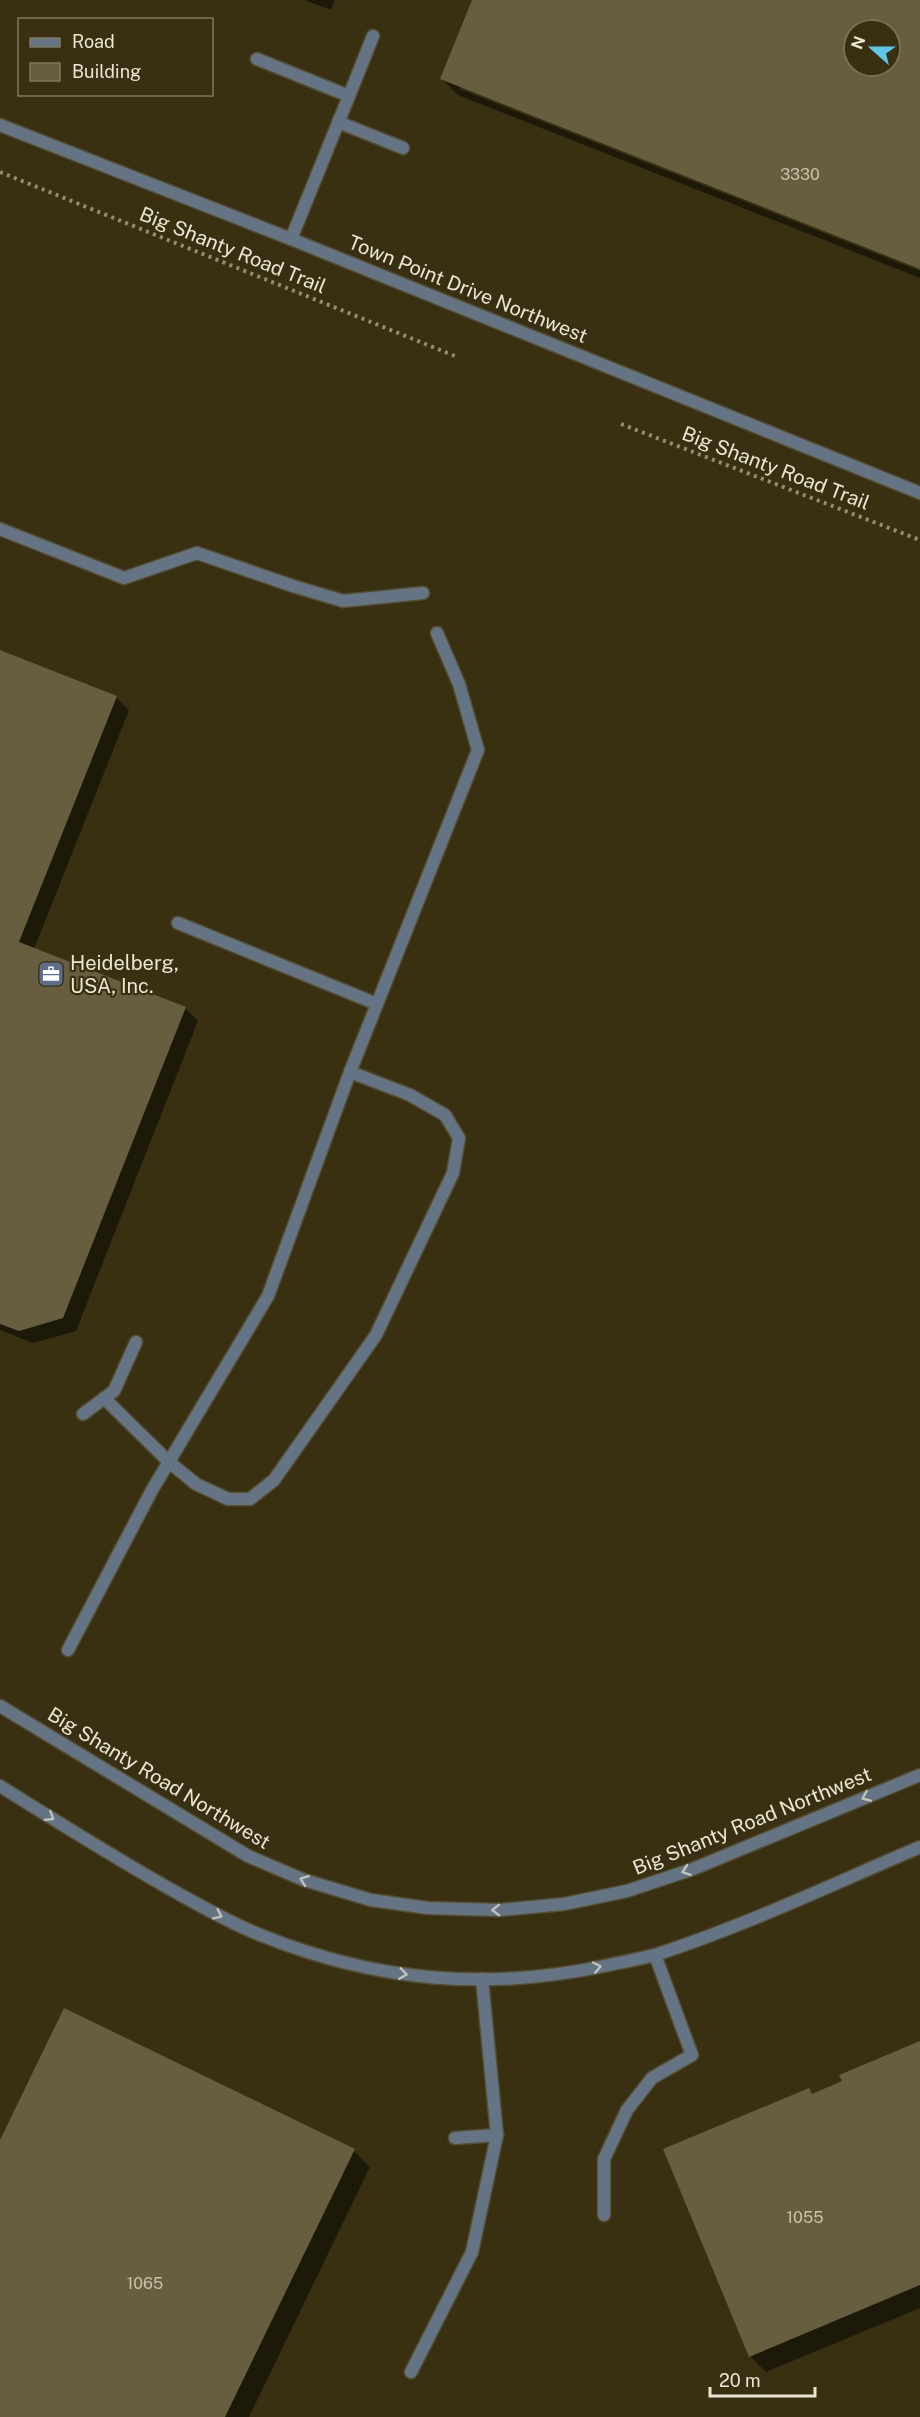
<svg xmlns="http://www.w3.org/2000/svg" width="920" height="2417" font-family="'Public Sans',sans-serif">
<rect width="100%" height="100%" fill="#383011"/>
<g fill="#0007" fill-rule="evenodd">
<polygon points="304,0 335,0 331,10"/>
<path d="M473,0h447v268l-460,-183v4l460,182v7l-462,-183 -16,-16zM854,30h36v36h-36z"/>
<polygon points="0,651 116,697 129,710 34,949 185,1008 198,1021 76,1331 33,1343 0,1330"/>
<polygon points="920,2043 920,2308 766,2372 750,2356 809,2090 814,2095"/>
<polygon points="0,2144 354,2151 370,2167 249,2417 0,2417"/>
</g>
<g fill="#665e3e" fill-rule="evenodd">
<path d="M472,0h448v269l-480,-190zM854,30h36v36h-36z"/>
<polygon points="0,650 117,696 19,942 186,1007 63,1318 19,1331 0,1324"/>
<polygon points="64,2008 355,2149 225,2417 0,2417 0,2140"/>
<polygon points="920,2041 920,2285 749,2357 663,2149 809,2088 812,2094 842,2081 839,2075"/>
</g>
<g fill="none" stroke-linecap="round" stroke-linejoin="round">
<g stroke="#544d30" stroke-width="15">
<g id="service">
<polyline points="257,59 349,96 373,36"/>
<polyline points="338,122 403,148"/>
<polyline points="291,239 349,96"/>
<polyline points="0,529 124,578 197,553 293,586 343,601 423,593"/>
<polyline points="178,923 377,1004"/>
<polyline points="104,1398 169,1462 196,1484 228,1499 250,1499 274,1480 376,1335 453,1173 459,1138 445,1115 410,1095 350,1072"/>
<polyline points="83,1414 114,1391 136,1342"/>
<polyline points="68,1650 152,1490 268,1296 350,1072 478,750 459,684 437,633"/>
<polyline points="455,2138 497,2135 482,1979"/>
<polyline points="604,2215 604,2159 627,2110 652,2078 692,2055 655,1955"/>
<polyline points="411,2372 472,2252 497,2135"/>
</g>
</g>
<g stroke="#544d30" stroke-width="15">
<polyline id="minor" points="0,125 291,239 920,493"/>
</g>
<g stroke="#544d30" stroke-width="15">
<g id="tertiary">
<polyline points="0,1706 248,1856 304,1880 371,1900 428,1908 500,1910 564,1904 627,1891 693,1869 920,1775"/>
<path d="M0,1786c59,37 118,74 179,108 27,15 55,31 84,42 115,46 226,55 346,29 16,-4 33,-6 49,-11 89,-29 175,-70 262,-107"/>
</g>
</g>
<g stroke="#928c74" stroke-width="4" stroke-dasharray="3 4.5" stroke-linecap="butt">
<polyline points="0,172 455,356"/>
<polyline points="621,424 920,540"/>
</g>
<use href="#service" stroke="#647484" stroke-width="12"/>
<use href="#minor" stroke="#647484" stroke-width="12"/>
<use href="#tertiary" stroke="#647484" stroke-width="12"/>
</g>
<defs><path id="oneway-chevron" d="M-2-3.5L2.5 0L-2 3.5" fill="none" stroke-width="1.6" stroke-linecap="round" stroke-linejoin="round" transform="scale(1.5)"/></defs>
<g stroke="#c2c3bc">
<use href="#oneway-chevron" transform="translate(866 1797) rotate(157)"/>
<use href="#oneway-chevron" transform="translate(50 1817) rotate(32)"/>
<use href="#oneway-chevron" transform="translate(686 1871) rotate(161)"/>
<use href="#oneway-chevron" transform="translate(304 1880) rotate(-160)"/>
<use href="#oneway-chevron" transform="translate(496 1910) rotate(179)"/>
<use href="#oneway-chevron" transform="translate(218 1915) rotate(26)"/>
<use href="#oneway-chevron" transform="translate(597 1967) rotate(-12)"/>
<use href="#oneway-chevron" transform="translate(403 1974) rotate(8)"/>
</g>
<defs>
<g id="office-square" transform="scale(1.35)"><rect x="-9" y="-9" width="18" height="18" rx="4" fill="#5c6f8a" stroke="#383011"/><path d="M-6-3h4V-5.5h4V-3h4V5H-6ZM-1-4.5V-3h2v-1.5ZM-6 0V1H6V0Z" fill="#fff"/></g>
</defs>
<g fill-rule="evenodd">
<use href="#office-square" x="51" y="974"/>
</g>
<g text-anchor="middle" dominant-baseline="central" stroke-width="4.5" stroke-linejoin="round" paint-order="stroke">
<g font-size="16" fill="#c9c3ae">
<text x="800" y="174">3330</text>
<text x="805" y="2217">1055</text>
<text x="145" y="2283">1065</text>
</g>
<g font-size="20" fill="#eae5d4" stroke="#383011">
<text transform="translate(233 250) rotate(22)">Big Shanty Road Trail</text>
<text transform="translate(468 289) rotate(22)">Town Point Drive Northwest</text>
<text transform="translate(776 468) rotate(21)">Big Shanty Road Trail</text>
<text transform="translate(159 1778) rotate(31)">Big Shanty Road Northwest</text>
<text transform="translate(752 1821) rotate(-22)">Big Shanty Road Northwest</text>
</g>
<g font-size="20" fill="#eae5d4" stroke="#383011" text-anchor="start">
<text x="70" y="963">Heidelberg,<tspan x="70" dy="23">USA, Inc.</tspan></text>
</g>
</g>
<rect x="18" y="18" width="195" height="78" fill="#383011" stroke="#7f785f" stroke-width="1.5"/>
<rect x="30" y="38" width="30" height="9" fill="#647484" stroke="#7f785f" stroke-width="1.5"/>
<text x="72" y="48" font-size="18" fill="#eae5d4">Road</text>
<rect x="30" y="63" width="30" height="18" fill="#665e3e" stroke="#7f785f" stroke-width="1.5"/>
<text x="72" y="78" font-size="18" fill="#eae5d4">Building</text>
<g transform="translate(872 48) rotate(291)"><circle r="28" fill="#383011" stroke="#7f785f" stroke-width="1.5"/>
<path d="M0-4.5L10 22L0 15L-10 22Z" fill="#5cc7e8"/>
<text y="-9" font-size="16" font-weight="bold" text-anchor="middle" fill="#eae5d4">N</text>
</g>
<path d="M710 2387v9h105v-9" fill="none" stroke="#eae5d4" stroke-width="3"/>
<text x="719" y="2387" font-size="18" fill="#eae5d4" stroke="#383011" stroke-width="4.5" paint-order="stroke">20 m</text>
</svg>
